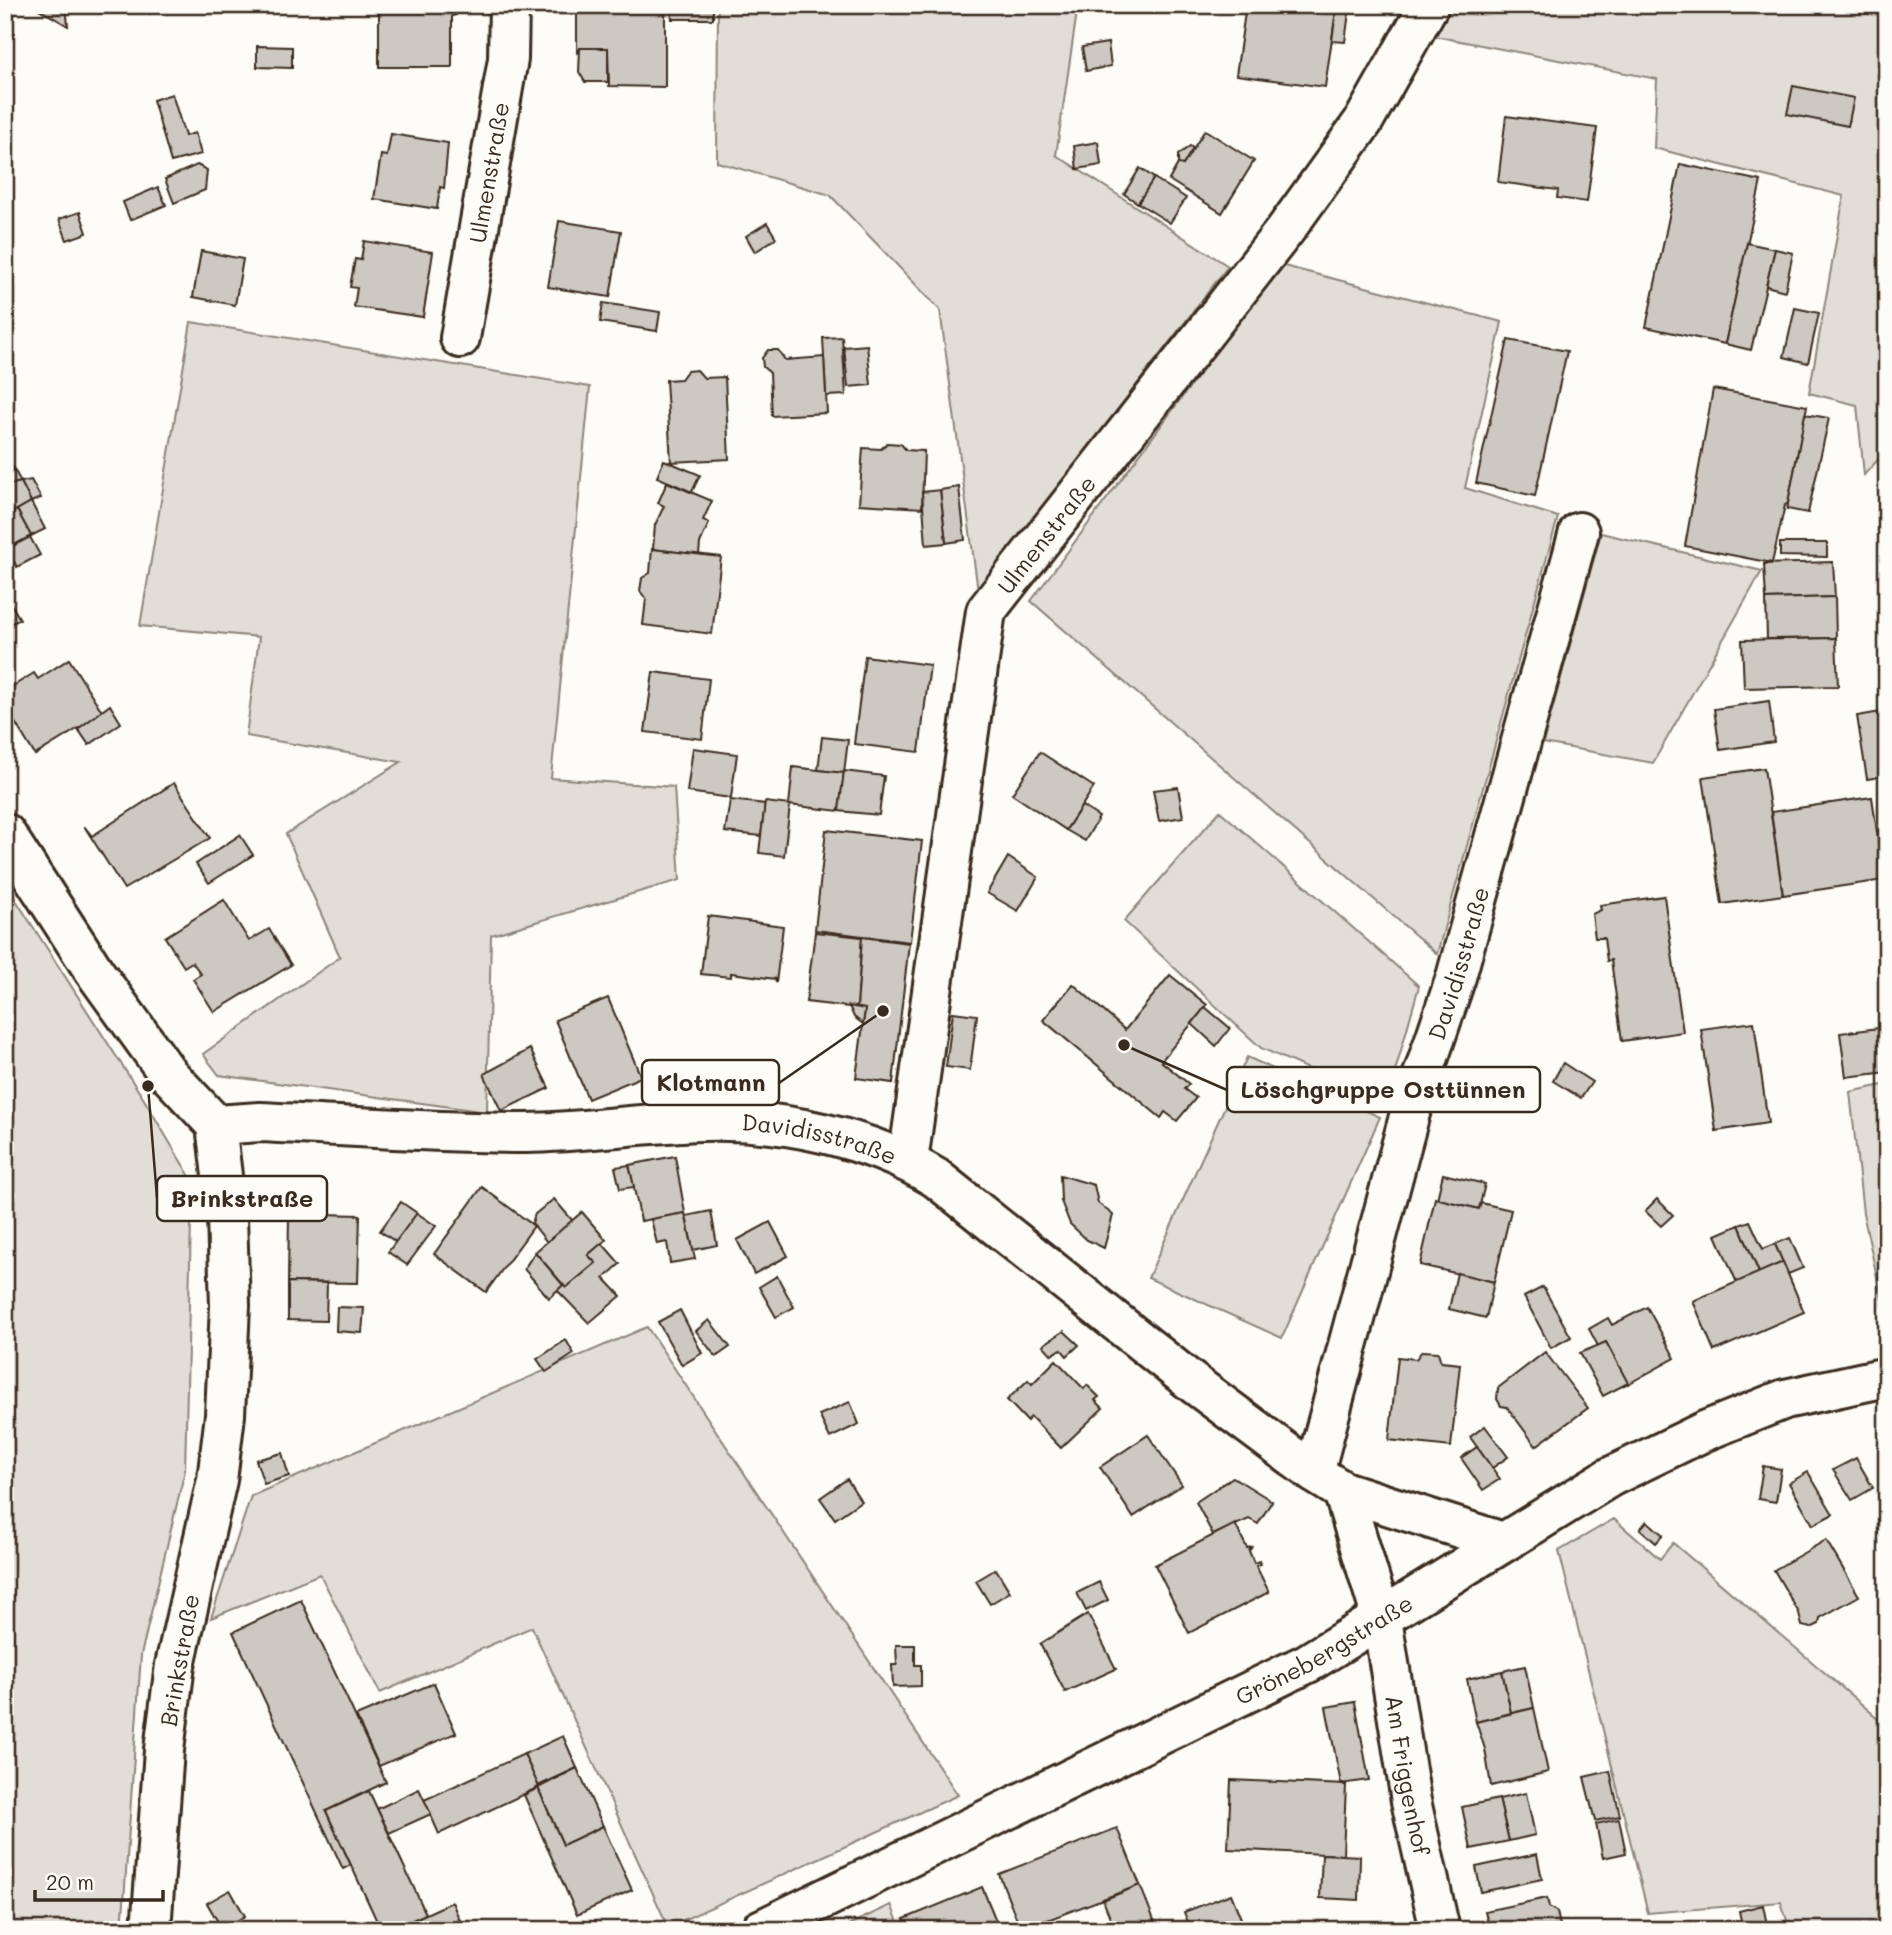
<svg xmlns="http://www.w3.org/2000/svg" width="1892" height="1935" font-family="Mali,sans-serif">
<rect width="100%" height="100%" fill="#fdfcf7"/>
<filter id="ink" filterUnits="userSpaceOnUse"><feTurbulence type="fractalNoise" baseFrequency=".0143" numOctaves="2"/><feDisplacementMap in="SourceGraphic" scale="14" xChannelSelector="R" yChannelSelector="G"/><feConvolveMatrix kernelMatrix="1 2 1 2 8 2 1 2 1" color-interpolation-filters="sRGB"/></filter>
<g filter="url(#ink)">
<g fill="#e1ded7" stroke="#8e847a" stroke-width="2">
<polygon points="718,5 1078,5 1056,155 1228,266 978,591 940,310 830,195 717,162"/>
<polygon points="1445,5 1887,5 1887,450 1864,475 1857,405 1809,393 1844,196 1654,148 1657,79 1434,36"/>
<polygon points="1280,265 1502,322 1465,488 1558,517 1437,954 1031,601"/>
<polygon points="191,322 590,387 551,778 674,787 680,880 491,935 487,1112 219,1075 203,1054 340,957 286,834 401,762 246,736 259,637 140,626"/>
<polygon points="1601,533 1762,571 1653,763 1543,743"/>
<polygon points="1220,811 1419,986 1386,1104 1261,1048 1124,921"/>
<polygon points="5,883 145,1101 192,1180 185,1470 141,1655 122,1930 5,1930"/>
<polygon points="1247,1057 1380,1117 1282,1338 1148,1278"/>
<polygon points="1887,1084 1887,1323 1863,1213 1850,1092"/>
<polygon points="647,1327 958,1795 668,1927 532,1627 380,1693 320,1574 211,1618 251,1496"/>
<polygon points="1614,1519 1660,1559 1673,1543 1887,1726 1887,1930 1790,1930 1781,1902 1648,1913 1559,1551"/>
<polygon points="891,1904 901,1930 838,1930 891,1905"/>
</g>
<g fill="#cdc8c2" stroke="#3b2a1e" stroke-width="2">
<polygon points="32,5 66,5 68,26"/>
<polygon points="379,5 456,5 456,15 452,16 452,67 379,67"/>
<polygon points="545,5 577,5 577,13 545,14"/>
<polygon points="577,5 665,5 665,87 609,86 608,48 580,48 577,54"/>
<polygon points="671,5 713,5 713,19 672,19"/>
<polygon points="1246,5 1290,5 1336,11 1325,87 1236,75"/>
<polygon points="1306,5 1350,5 1345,42 1332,41 1336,11"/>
<polygon points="1108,43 1111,66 1086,71 1082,47"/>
<polygon points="257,46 292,47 292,68 257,67"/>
<polygon points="580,48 608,48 608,82 585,82 579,72"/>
<polygon points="1793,86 1854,98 1848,126 1787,114"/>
<polygon points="172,94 185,136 195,133 201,154 171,162 153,100"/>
<polygon points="1506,116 1597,128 1587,202 1557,198 1558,190 1498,182"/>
<polygon points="1205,130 1254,161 1222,213 1169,180 1179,162 1183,165"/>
<polygon points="391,134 448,143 444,188 440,187 437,209 374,199 381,155 387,156"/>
<polygon points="1098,142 1101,165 1077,169 1074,146"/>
<polygon points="1190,146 1193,148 1183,165 1178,164 1178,155"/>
<polygon points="1680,164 1761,181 1725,344 1646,327"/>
<polygon points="197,165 207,170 205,190 174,203 165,179"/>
<polygon points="1140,168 1154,178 1138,203 1124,194"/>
<polygon points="1154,178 1186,198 1170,223 1138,203"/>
<polygon points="158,187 166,205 130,220 123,202"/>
<polygon points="80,212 87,233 67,240 59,219"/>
<polygon points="559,221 621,231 610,297 548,287"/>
<polygon points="767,223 776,238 755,252 746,236"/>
<polygon points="364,241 433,252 423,317 354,307 357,288 350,287 355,259 361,260"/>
<polygon points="1747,243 1775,249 1751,350 1725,344"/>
<polygon points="1775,249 1793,253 1785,291 1766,286"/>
<polygon points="201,251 243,259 235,305 193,297"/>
<polygon points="603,303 660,312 657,331 600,322"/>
<polygon points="1795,308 1819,313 1808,363 1784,357"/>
<polygon points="842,337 846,395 826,396 823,338"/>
<polygon points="1508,340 1567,351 1535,496 1476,483"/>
<polygon points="867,345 871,385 848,387 844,347"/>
<polygon points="768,350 778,350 785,360 824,357 827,413 772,416 770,373 763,367 762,358"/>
<polygon points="697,370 704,378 725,377 729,459 671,462 666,380 681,379 687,371"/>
<polygon points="1713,389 1807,406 1788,503 1785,505 1772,563 1685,546"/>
<polygon points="1805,414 1829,418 1808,513 1787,509"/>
<polygon points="887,443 901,444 906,450 924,451 922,508 859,504 863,448 881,449"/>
<polygon points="9,460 21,482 5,486 5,461"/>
<polygon points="664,460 700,475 692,492 657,477"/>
<polygon points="31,480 41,498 31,502 21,482"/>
<polygon points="21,482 31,502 5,517 5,486"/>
<polygon points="667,482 712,501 703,520 709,523 700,543 699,555 653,549 655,525 664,506 658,503"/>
<polygon points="959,487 965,540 946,543 940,490"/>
<polygon points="940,490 946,543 926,545 922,492"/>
<polygon points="31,502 45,529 31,536 17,510"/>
<polygon points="17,510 31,536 5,550 5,517"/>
<polygon points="30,537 40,555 17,567 7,549"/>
<polygon points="1780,543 1827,543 1827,557 1780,556"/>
<polygon points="652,549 721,557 712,634 643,625 646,599 640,591 642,578 650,573"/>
<polygon points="1833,562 1835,597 1766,599 1764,564"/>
<polygon points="5,594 20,619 5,627"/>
<polygon points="1835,597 1836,638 1767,639 1766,599"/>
<polygon points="1836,638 1838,686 1744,688 1742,640"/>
<polygon points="865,656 930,665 919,752 854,744"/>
<polygon points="69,659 103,713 35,755 5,706 5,691 34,673 38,679"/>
<polygon points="653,672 709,679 702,739 645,732"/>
<polygon points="1769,701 1774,742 1720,750 1714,709"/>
<polygon points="110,705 121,723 89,745 78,729"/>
<polygon points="1887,711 1887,776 1867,779 1857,716"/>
<polygon points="822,737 848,740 844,773 818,770"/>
<polygon points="693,748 737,754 731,798 687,792"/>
<polygon points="1040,752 1094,787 1066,830 1012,794"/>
<polygon points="793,767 844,773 839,811 789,805"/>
<polygon points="1764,768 1783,895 1722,904 1703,777"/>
<polygon points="844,771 884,776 879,815 839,811"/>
<polygon points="174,783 210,838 124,889 84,826 92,836"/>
<polygon points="1178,787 1183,817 1159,821 1153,790"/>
<polygon points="1872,797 1884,880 1783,895 1771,812"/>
<polygon points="730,800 765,804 761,836 725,832"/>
<polygon points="765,802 790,805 784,856 759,853"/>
<polygon points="1082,806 1099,817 1085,841 1066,830"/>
<polygon points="826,830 922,841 910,942 815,930"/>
<polygon points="240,835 253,855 209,883 196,864"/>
<polygon points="1008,857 1038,877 1018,911 987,893"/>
<polygon points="1664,896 1683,1032 1622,1041 1611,960 1607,961 1604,938 1595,938 1592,914 1601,910 1600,905"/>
<polygon points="224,900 249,941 269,929 291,965 214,1012 193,979 201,974 192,962 184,967 165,937"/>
<polygon points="708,916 783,926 776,983 775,979 731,973 731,977 701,974"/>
<polygon points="815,932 862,937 857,1008 806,1002"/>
<polygon points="862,937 909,943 893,1083 856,1078 865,1009 857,1008"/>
<polygon points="1170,975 1207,1005 1161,1061 1189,1084 1184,1089 1196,1098 1177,1121 1165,1112 1161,1118 1043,1020 1073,984 1125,1030"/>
<polygon points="608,998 641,1077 588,1099 555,1020"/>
<polygon points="849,1006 865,1009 863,1024 854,1017"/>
<polygon points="1205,1007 1230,1028 1216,1046 1192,1024"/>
<polygon points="953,1012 977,1015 970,1070 946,1067"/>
<polygon points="1754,1022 1768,1123 1716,1131 1701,1029"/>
<polygon points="1887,1027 1887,1072 1846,1077 1840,1033"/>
<polygon points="530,1049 549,1088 501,1111 484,1074"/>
<polygon points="1563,1063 1592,1082 1581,1098 1553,1081"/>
<polygon points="675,1156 685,1213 641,1221 629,1165"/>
<polygon points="629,1165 634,1187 620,1189 615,1167"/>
<polygon points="1443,1174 1485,1184 1479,1209 1437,1199"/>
<polygon points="1060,1175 1094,1185 1098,1203 1113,1215 1104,1248 1087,1240 1070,1224 1061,1201"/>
<polygon points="482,1187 534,1226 486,1292 434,1254"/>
<polygon points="1435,1198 1479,1209 1481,1203 1511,1210 1494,1282 1420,1265"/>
<polygon points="554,1199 573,1221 547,1242 532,1223 535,1214"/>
<polygon points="1657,1199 1673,1215 1661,1226 1645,1211"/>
<polygon points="401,1202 417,1213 396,1242 380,1231"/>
<polygon points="300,1205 313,1205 322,1214 360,1215 358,1283 288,1282 289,1215"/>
<polygon points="711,1211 717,1245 693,1250 686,1216"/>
<polygon points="582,1212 606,1240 588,1255 596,1263 566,1288 535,1252"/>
<polygon points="417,1213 436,1226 407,1265 388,1252"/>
<polygon points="685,1213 695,1259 670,1263 667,1242 657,1244 651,1219"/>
<polygon points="1750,1221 1763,1249 1775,1244 1783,1262 1759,1273 1739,1225"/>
<polygon points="770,1222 788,1256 754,1274 737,1240"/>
<polygon points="1739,1225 1759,1273 1737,1283 1716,1235"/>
<polygon points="1790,1238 1803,1268 1788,1274 1775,1244"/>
<polygon points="602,1243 620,1264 604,1278 621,1296 589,1323 557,1290 563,1285 566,1288 596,1263 588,1255"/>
<polygon points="535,1252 563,1285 549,1298 524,1269"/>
<polygon points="1783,1262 1804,1312 1714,1351 1693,1301"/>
<polygon points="1457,1273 1494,1282 1486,1318 1449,1309"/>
<polygon points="777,1276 794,1307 776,1317 759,1287"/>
<polygon points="288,1282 327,1283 326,1321 288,1320"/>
<polygon points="1543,1287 1571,1337 1551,1348 1524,1297"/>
<polygon points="337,1307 364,1308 362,1333 336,1331"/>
<polygon points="1647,1307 1675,1358 1628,1384 1606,1342 1598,1346 1589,1329 1608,1318 1612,1325"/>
<polygon points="680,1310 702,1353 682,1365 658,1322"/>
<polygon points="709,1320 730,1347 716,1357 696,1331"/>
<polygon points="1064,1331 1079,1345 1067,1356 1061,1349 1052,1355 1043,1345"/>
<polygon points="566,1340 574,1354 546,1372 537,1359"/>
<polygon points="1606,1342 1628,1383 1603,1396 1580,1353"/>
<polygon points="1422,1351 1438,1352 1441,1362 1460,1364 1451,1447 1389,1440 1398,1357 1416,1359"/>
<polygon points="1545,1352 1588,1408 1536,1446 1507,1407 1501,1406 1497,1399 1498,1388"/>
<polygon points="1056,1360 1084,1389 1087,1385 1099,1397 1095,1400 1103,1408 1061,1448 1031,1417 1027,1421 1007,1400 1028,1380 1032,1384"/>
<polygon points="850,1402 859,1424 830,1438 819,1415"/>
<polygon points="1485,1426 1508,1457 1492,1468 1470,1437"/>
<polygon points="1148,1435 1182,1485 1133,1517 1100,1467"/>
<polygon points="1477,1447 1500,1479 1483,1490 1461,1458"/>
<polygon points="282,1453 289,1476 264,1484 256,1460"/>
<polygon points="1856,1458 1873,1488 1852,1500 1833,1470"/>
<polygon points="1763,1466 1781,1469 1776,1502 1758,1499"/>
<polygon points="1808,1472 1833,1514 1813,1525 1789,1483"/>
<polygon points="1233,1477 1272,1501 1258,1524 1249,1519 1213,1535 1196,1502"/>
<polygon points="847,1479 861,1501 835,1519 820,1498"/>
<polygon points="1647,1521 1663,1535 1656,1543 1640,1529"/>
<polygon points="1235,1524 1247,1548 1252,1547 1249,1551 1254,1563 1259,1561 1260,1564 1256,1566 1269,1592 1189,1633 1155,1565"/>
<polygon points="1826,1540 1859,1596 1820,1618 1819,1624 1811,1628 1802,1626 1799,1613 1774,1570"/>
<polygon points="996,1569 1010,1592 990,1604 976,1581"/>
<polygon points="1099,1582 1108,1600 1086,1611 1077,1593"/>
<polygon points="301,1600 386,1782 326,1811 351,1865 343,1869 233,1632"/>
<polygon points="1088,1614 1116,1669 1065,1692 1040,1644"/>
<polygon points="896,1645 915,1645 915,1665 921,1665 921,1686 893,1687 892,1665 897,1665"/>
<polygon points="1525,1666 1534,1708 1511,1713 1502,1671"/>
<polygon points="1502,1671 1511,1713 1476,1722 1467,1679"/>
<polygon points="434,1683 456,1733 379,1766 356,1716"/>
<polygon points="1355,1702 1369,1780 1341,1784 1326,1707"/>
<polygon points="1534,1708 1548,1772 1491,1786 1485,1749 1476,1722"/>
<polygon points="563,1736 577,1768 538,1786 524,1754"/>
<polygon points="524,1754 539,1787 439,1834 424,1800"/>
<polygon points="577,1768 603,1826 563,1845 538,1788"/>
<polygon points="1610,1771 1620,1816 1595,1821 1584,1777"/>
<polygon points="1231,1780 1346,1785 1343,1855 1228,1849"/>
<polygon points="538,1788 563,1845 603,1826 632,1890 577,1915 524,1795"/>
<polygon points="419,1789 431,1814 389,1833 377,1809"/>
<polygon points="369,1791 426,1914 391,1930 381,1930 326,1811"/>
<polygon points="1526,1793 1535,1835 1509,1841 1499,1799"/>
<polygon points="1499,1799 1509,1841 1471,1849 1462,1807"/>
<polygon points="1619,1819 1626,1853 1603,1858 1596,1824"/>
<polygon points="1117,1828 1140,1885 1021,1930 999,1874"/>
<polygon points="1322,1854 1360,1856 1359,1900 1320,1898"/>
<polygon points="1537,1854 1542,1879 1481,1892 1476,1867"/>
<polygon points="1140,1885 1158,1930 1115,1930 1103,1900"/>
<polygon points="982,1887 1000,1930 909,1930 904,1919"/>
<polygon points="230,1890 245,1916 222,1929 207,1903"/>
<polygon points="1231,1894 1244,1926 1235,1930 1191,1930 1184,1912"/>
<polygon points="1547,1898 1549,1907 1557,1912 1561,1930 1490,1930 1485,1911"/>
<polygon points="452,1902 464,1930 391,1930 426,1914"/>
<polygon points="1763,1905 1768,1930 1743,1930 1739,1911"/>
</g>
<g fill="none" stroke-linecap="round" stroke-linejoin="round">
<g stroke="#3b2a1e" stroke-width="44">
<g id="minor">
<path id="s1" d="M460,338l48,-279 1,-54"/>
<polyline points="5,833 94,971 169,1075 216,1125 227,1218 230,1305 225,1415 217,1480 175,1665 164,1750 151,1930"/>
<path id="s2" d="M216,1125l44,-3c88,4 177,11 266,11 58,-1 117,-10 175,-12 78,-3 168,16 235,57l257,205 121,90 29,18 160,51"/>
<path id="s3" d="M908,1161l78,-550 300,-382 77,-107 66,-117"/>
<path id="s4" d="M1314,1473l96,-360 46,-136 123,-445"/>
<path id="s5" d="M1343,1491l39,128 29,182 29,129"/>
</g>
</g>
<g stroke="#3b2a1e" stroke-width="44">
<g id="tertiary">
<path id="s6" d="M760,1930l548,-267 302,-186 95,-46 80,-32 102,-22"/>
</g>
</g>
<use href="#minor" stroke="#fdfcf7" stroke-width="38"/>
<use href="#tertiary" stroke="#fdfcf7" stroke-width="38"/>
</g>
</g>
<g text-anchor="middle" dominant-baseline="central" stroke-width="7" stroke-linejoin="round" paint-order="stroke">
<g font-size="23" fill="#3b2a1e" stroke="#fdfcf7">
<text stroke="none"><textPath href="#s1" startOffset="168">Ulmenstraße</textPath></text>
<text stroke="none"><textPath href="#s3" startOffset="653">Ulmenstraße</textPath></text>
<text stroke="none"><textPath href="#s4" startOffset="530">Davidisstraße</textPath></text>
<text stroke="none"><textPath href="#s2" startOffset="606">Davidisstraße</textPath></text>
<text stroke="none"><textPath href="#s6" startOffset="630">Grönebergstraße</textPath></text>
<text transform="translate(179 1660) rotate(-80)">Brinkstraße</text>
<text stroke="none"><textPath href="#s5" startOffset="292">Am Friggenhof</textPath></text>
</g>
</g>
<path fill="none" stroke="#3b2a1e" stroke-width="2.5" d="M883 1011L779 1083M1124 1045L1227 1090M148 1086L157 1198"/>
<g fill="#3b2a1e" stroke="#fdfcf7" stroke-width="2.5">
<circle cx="883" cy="1011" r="7"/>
<circle cx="1124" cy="1045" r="7"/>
<circle cx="148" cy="1086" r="7"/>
</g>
<g fill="#fdfcf7" stroke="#3b2a1e" stroke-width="2.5">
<rect x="642" y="1060" width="137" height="45" rx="7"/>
<rect x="1227" y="1067" width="313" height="45" rx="7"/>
<rect x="157" y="1176" width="170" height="45" rx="7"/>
</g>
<g font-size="24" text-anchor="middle" font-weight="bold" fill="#3b2a1e">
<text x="711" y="1091">Klotmann</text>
<text x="1383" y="1098">Löschgruppe Osttünnen</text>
<text x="242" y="1207">Brinkstraße</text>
</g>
<rect width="1892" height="1935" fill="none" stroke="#fdfcf7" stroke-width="28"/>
<rect x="14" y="14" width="1864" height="1907" fill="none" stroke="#3b2a1e" stroke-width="2.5" filter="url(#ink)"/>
<path d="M35 1890v10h128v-10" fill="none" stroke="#3b2a1e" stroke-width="3.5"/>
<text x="46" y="1890" font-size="21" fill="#3b2a1e" stroke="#fdfcf7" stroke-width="5" paint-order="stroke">20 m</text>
</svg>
